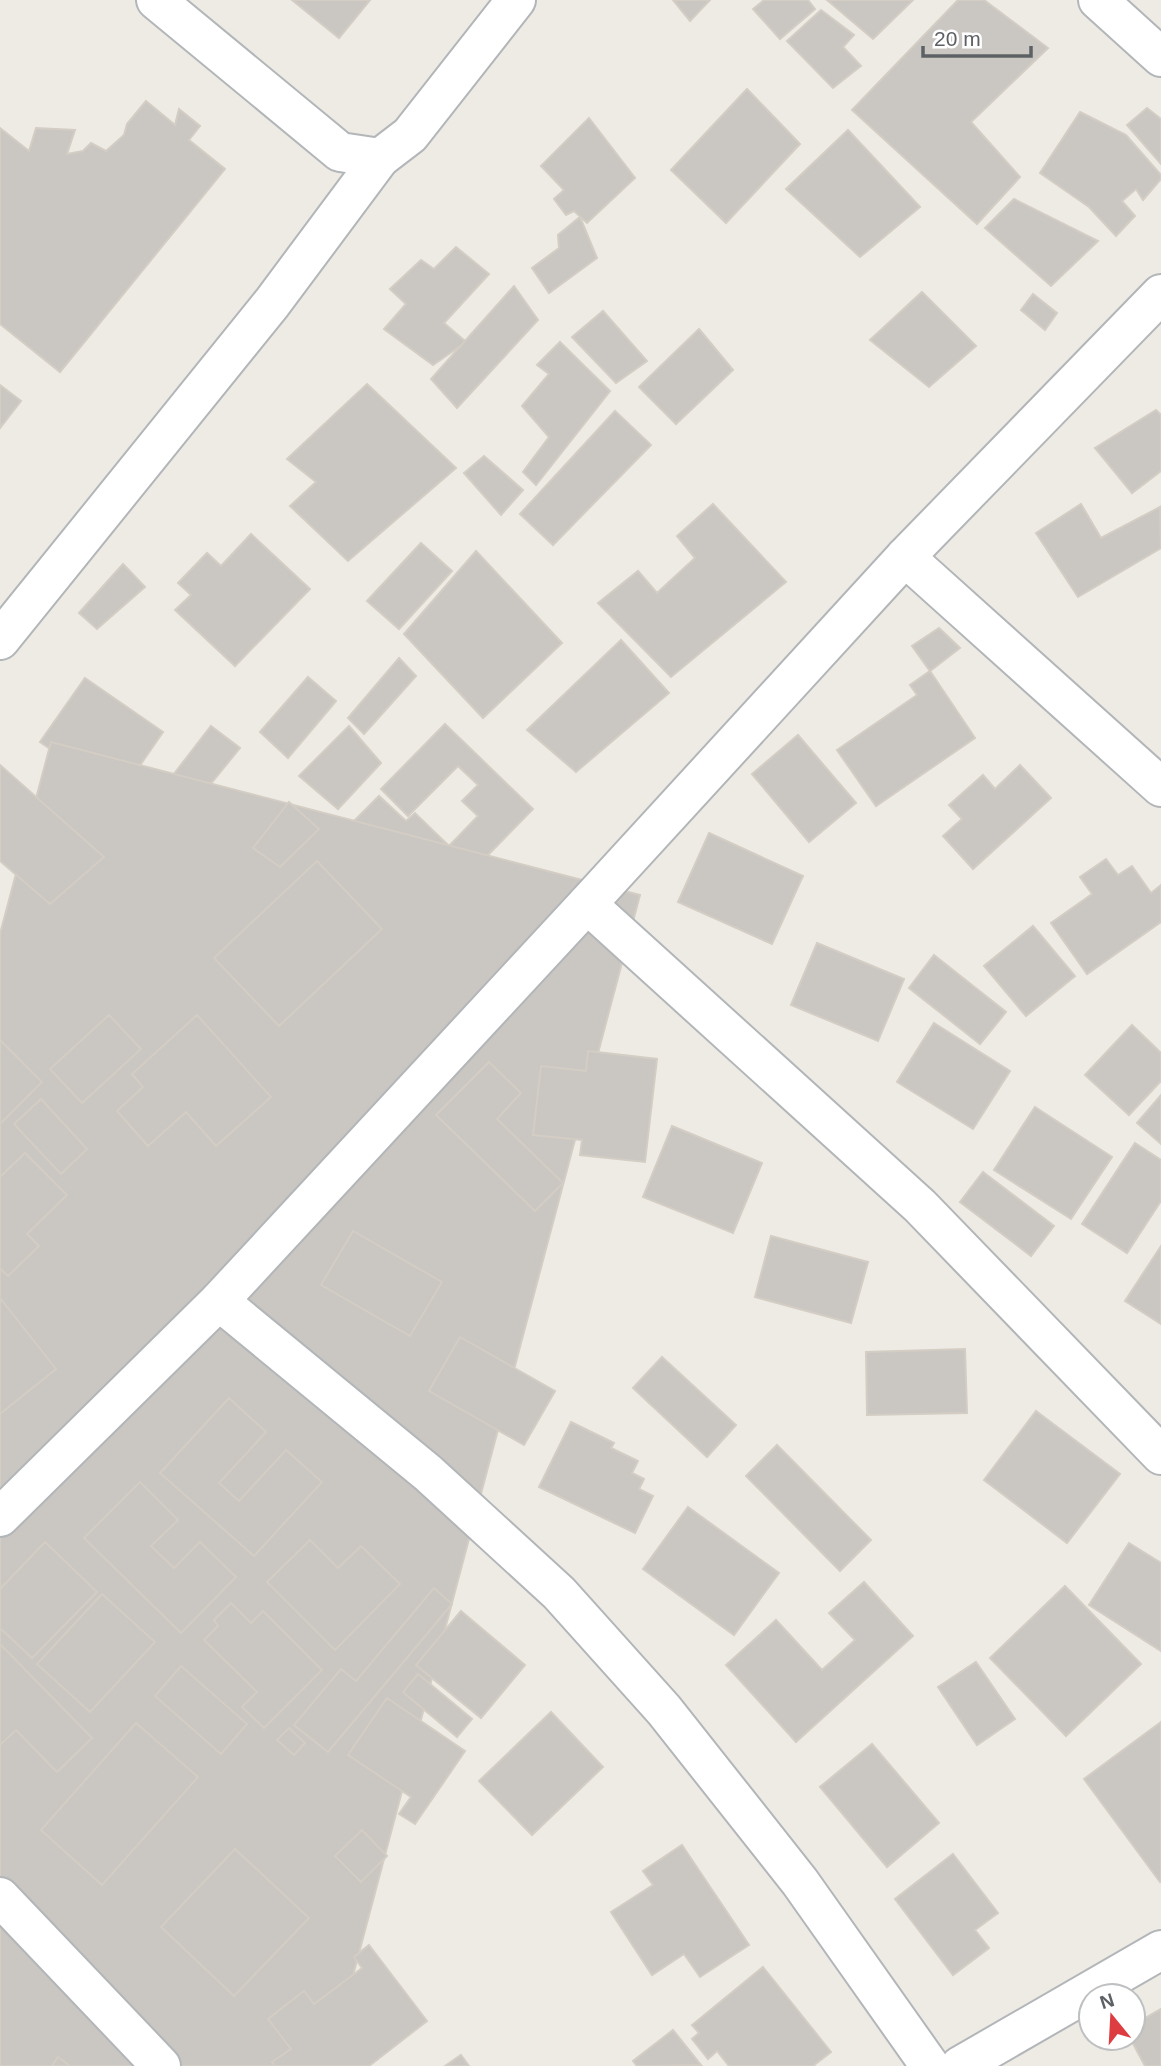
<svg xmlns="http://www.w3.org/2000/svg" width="1161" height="2066" font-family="Helvetica,sans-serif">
<rect width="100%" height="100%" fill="#eeebe5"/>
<g fill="#cac6c2" stroke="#d3cdc4" stroke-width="2">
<polygon points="292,0 370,0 339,38"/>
<polygon points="673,0 710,0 690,21"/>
<polygon points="764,0 808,0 815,9 780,39 753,9"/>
<polygon points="827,0 913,0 873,39"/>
<polygon points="958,0 984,0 1048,48 971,122 1020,177 977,224 852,110"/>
<polygon points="821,10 854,35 843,47 861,66 833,88 787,41"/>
<polygon points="747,89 800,144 726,223 671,170"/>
<polygon points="146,101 175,125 179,109 200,126 189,140 225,169 60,372 0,324 0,128 29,151 36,128 75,130 67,154 83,151 91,143 106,151 124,135 127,124"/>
<polygon points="1147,108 1161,119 1161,164 1127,125"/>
<polygon points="1080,112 1126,135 1161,175 1161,179 1143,200 1136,189 1122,201 1135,216 1116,236 1089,207 1040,173"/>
<polygon points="589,118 635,178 587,223 574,211 566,215 554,199 564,190 541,166"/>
<polygon points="848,130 920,207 860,257 786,189"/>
<polygon points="1014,199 1098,241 1051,286 985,228"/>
<polygon points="580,217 597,258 549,293 532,268 559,248 558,235"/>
<polygon points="456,247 489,274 444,323 466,342 433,365 384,329 406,304 390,289 421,260 434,269"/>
<polygon points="514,286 538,320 457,408 431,379"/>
<polygon points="922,292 976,346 929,387 870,340"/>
<polygon points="1033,294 1057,313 1045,330 1021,310"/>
<polygon points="603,311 647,361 616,383 572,337"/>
<polygon points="699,329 733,370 676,424 639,387"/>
<polygon points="560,342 610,391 536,485 523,472 549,437 522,406 549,374 537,365"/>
<polygon points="367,384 456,468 348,561 290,506 316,482 287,459"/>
<polygon points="0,385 21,401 0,428"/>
<polygon points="1156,410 1161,415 1161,471 1132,493 1095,448"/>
<polygon points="615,411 651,445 553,545 520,514"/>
<polygon points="484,456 523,490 501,515 464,473"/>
<polygon points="713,504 786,582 671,677 598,603 638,571 657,593 695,558 677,536"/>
<polygon points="1081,504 1101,538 1160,507 1161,548 1078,597 1036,533"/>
<polygon points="251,534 310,589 235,666 175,610 191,595 178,583 207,553 221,566"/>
<polygon points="421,543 452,571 399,629 367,601"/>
<polygon points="476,551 562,643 483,718 404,634"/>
<polygon points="123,564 145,587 97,629 79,613"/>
<polygon points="939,628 960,648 930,671 912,646"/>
<polygon points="621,640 669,693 576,772 527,730"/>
<polygon points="399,658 416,676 364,734 348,718"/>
<polygon points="930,671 975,738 876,806 837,750 917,695 910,685"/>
<polygon points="308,677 336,701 288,758 260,732"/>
<polygon points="85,678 163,732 119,796 40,742"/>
<polygon points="445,724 533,809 434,910 348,827 379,796 406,821 415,813 449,846 478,816 462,801 478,785 458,766 408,816 381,789"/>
<polygon points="211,726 240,748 182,819 156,797"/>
<polygon points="349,726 381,763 338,809 299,776"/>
<polygon points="798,735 856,803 809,842 752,774"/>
<polygon points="51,742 640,895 329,2066 0,2066 0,934"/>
<polygon points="0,765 104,857 50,904 0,861"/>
<polygon points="1020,765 1051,798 973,869 943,836 962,819 949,805 983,775 995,789"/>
<polygon points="289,802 319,829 280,867 253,848"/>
<polygon points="709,833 803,876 772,944 678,902"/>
<polygon points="1106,859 1118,875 1132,866 1151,893 1161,885 1161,922 1087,974 1051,923 1092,894 1080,877"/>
<polygon points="317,861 382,929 279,1026 214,958"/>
<polygon points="1033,926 1075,976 1026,1016 984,966"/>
<polygon points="817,943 904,979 878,1041 791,1005"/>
<polygon points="934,955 1006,1012 980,1044 909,988"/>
<polygon points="109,1015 141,1049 82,1103 50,1069"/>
<polygon points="197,1015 271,1097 216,1146 186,1112 148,1146 117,1111 143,1087 132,1074"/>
<polygon points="934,1023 1010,1071 973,1129 897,1082"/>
<polygon points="1132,1025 1161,1053 1161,1081 1129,1115 1085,1075"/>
<polygon points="0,1040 42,1082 0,1124"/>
<polygon points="588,1051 657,1059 645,1162 580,1155 582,1140 533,1135 541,1066 586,1071"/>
<polygon points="489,1062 521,1093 497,1119 563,1183 535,1211 436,1115"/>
<polygon points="1161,1095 1161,1144 1137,1123"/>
<polygon points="41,1099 87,1149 61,1174 14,1124"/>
<polygon points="1035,1107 1112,1157 1071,1219 994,1170"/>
<polygon points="672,1126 762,1163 733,1233 643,1197"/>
<polygon points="1135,1143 1161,1160 1161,1201 1127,1253 1082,1224"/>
<polygon points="25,1153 67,1195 27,1234 39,1246 8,1276 0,1268 0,1177"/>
<polygon points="983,1172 1054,1226 1031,1256 960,1202"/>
<polygon points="353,1231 442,1282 410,1336 321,1285"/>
<polygon points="771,1236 868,1262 851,1323 755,1297"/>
<polygon points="1161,1246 1161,1324 1125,1301"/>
<polygon points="0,1298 56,1369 0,1414"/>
<polygon points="460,1337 555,1391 524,1445 429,1391"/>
<polygon points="965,1349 967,1413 867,1415 866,1352"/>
<polygon points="662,1357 736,1425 707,1457 633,1388"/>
<polygon points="229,1398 266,1432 219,1483 239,1501 286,1450 322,1482 254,1556 160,1473"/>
<polygon points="1036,1411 1120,1474 1067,1543 984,1480"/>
<polygon points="571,1422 614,1443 611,1448 638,1461 632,1473 644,1479 639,1489 653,1496 635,1533 539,1487"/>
<polygon points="777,1445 871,1540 840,1571 746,1476"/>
<polygon points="140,1482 178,1520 151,1546 174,1568 200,1542 236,1577 181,1633 84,1538"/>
<polygon points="688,1507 779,1573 734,1635 643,1569"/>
<polygon points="310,1540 338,1568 361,1546 400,1584 335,1650 267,1582"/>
<polygon points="45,1542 97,1592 32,1658 0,1628 0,1589"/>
<polygon points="1129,1543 1161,1563 1161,1651 1089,1605"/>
<polygon points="864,1582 913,1636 796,1742 726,1665 776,1620 822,1670 855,1640 829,1613"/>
<polygon points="1065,1586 1141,1664 1066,1736 990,1658"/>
<polygon points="434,1588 452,1604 328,1752 294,1725 341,1669 356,1681"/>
<polygon points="102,1594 155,1642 90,1712 37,1664"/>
<polygon points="231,1603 251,1623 263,1611 322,1670 264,1728 242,1707 257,1692 204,1640 218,1626 214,1620"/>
<polygon points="461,1611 525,1665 481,1718 416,1665"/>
<polygon points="0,1644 92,1738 57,1772 16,1730 0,1745"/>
<polygon points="976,1662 1015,1719 977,1745 938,1687"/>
<polygon points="181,1666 247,1724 221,1754 155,1696"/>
<polygon points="418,1674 472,1719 457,1737 403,1692"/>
<polygon points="387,1698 465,1751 415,1824 399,1814 411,1797 348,1755"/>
<polygon points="551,1712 603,1767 532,1835 479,1781"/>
<polygon points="1161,1722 1161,1881 1160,1882 1084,1779"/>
<polygon points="136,1723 198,1777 102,1885 41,1830"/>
<polygon points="289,1728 305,1743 294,1755 277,1740"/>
<polygon points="872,1744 939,1823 887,1867 820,1787"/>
<polygon points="362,1830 387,1856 361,1882 335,1856"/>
<polygon points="682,1845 749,1945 700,1977 684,1954 652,1975 611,1912 653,1885 643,1871"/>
<polygon points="235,1849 309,1918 234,1996 161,1927"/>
<polygon points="953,1854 998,1913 975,1930 989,1948 953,1975 895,1899"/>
<polygon points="369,1945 427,2021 369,2066 275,2066 272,2062 291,2049 268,2019 304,1991 314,2004 362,1968 354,1957"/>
<polygon points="763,1967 831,2052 813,2066 729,2066 717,2051 708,2059 692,2039 699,2033 692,2025"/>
<polygon points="1161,2009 1161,2066 1145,2066 1130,2038 1133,2038 1133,2025"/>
<polygon points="673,2030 701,2065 637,2066 633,2061"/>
<polygon points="461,2055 469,2066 445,2066"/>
<polygon points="58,2057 70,2066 52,2066"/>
</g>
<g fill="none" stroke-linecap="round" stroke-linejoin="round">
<g stroke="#b3b6b9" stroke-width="42">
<g id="minor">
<polyline points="156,0 340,152 380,158"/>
<polyline points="1098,0 1161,57"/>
<polyline points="905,557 1161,787"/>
<polyline points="0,640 272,303 380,158 410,135 516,0"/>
<polyline points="587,904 920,1206 1161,1455"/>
<polyline points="219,1301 428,1473 559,1593 664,1710 800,1882 930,2066"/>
<polyline points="0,1517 219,1301 587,904 905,557 1161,294"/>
<polyline points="0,1897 161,2066"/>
<polyline points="960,2066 1161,1950"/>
</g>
</g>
<use href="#minor" stroke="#fff" stroke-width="38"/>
</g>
<g transform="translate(1112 2017) rotate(342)"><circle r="33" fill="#ffffff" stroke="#bec0c1" stroke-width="2"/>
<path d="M0-5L12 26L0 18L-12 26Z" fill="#dd3d40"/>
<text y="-10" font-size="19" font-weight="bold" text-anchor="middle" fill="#5d6165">N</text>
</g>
<path d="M923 46v10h108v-10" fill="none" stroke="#5d6165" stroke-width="3.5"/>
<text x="934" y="46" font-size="21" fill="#5d6165" stroke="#ffffff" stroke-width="5" paint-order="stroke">20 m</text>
</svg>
